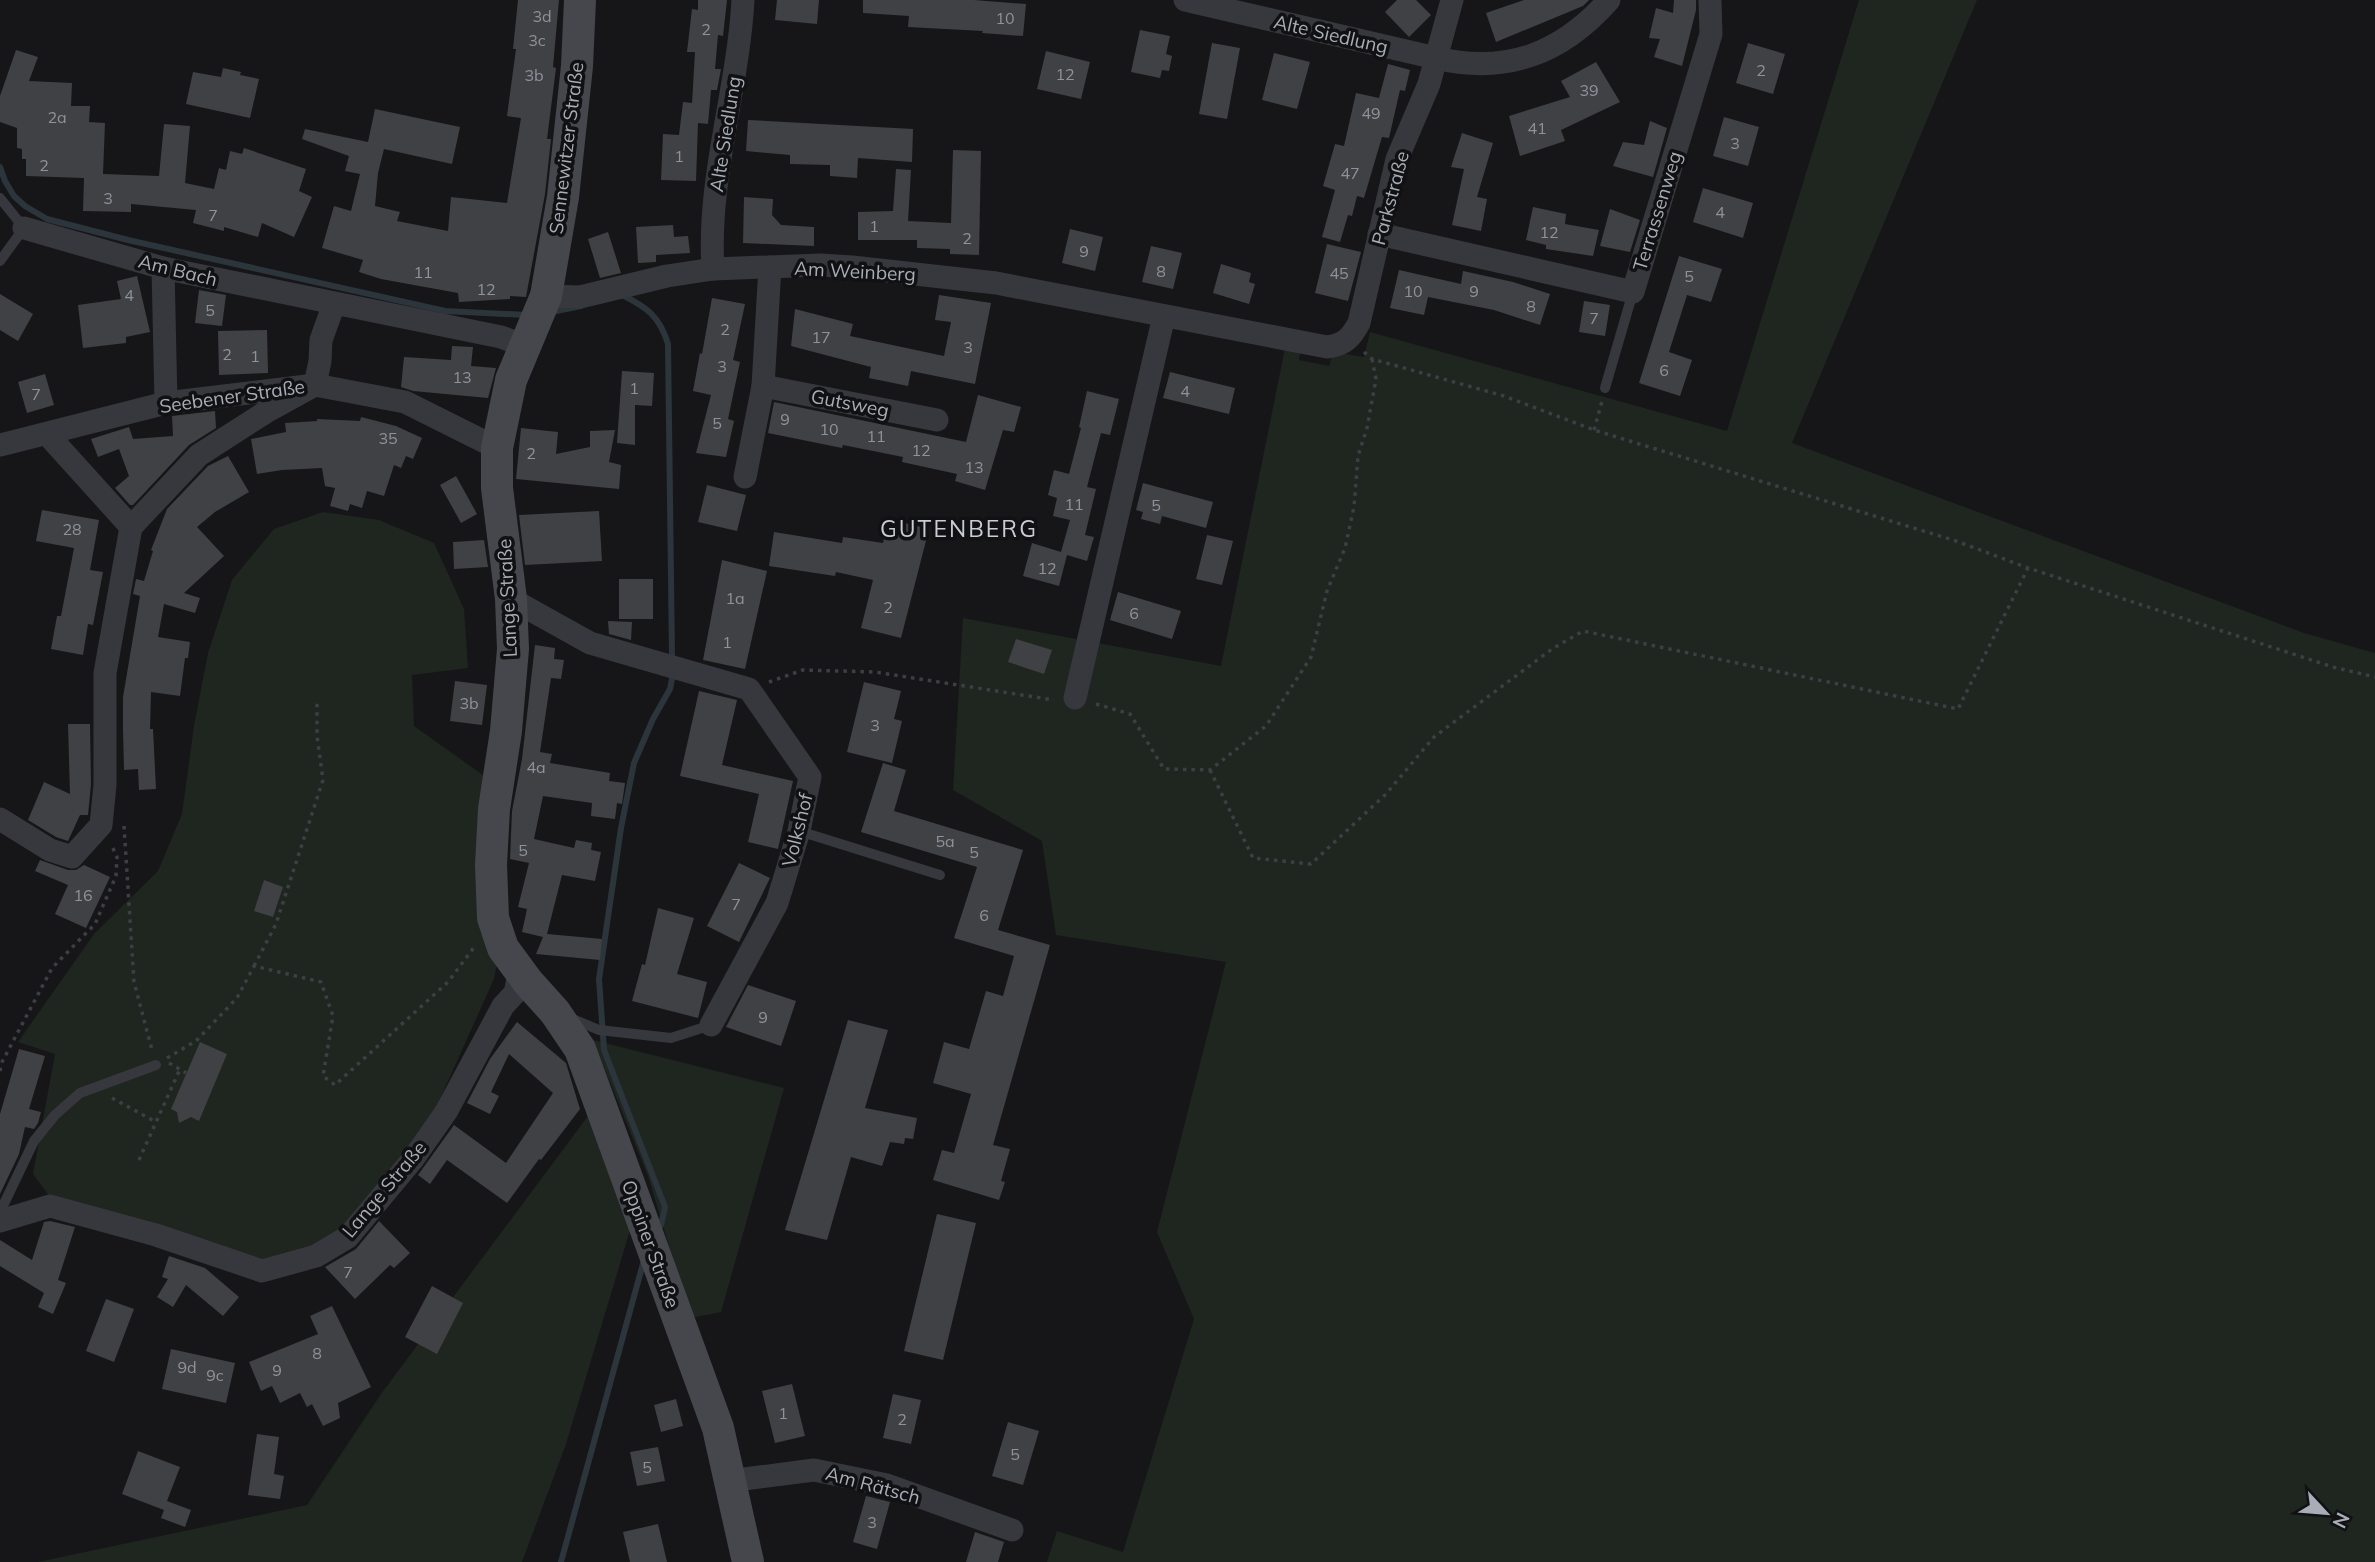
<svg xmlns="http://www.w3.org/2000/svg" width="2375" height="1562" font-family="Mulish,sans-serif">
<rect width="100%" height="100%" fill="#161618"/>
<g fill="#1e261f">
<polygon points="1859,0 1977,0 1792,443 2304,633 2375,653 2375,1562 1047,1562 1057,1531 1123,1552 1194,1319 1157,1232 1226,962 1056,935 1042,841 953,790 963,618 1221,666 1286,343 1301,346 1299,360 1329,366 1333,352 1364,357 1370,332 1727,431"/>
<polygon points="323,512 379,520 434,543 464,609 468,668 412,675 414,726 487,778 500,949 494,979 435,1110 347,1234 265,1263 53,1201 33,1174 55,1054 18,1042 94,934 158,871 182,814 194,726 208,653 232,580 274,529"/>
<polygon points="593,1040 784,1088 721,1312 691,1318 648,1176"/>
<polygon points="591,1112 631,1227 566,1444 522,1562 38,1562 307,1505 381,1394"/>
</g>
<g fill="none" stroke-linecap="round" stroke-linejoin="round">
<g stroke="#2c353c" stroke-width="6">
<polyline points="0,167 5,181 14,196 25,206 47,219 128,240 445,311 526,315"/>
<path d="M622,295c25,12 38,22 46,49l4,312"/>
<polyline points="551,312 581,306"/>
<polyline points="661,1225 665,1207 604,1050 599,979 621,828 634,763 653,719 670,689 672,679"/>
<polyline points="561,1562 644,1260"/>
</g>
</g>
<g fill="#404145">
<polygon points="518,0 559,0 553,67 556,68 547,139 551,139 545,194 526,297 510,296 510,299 459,302 458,293 381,279 359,272 363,260 322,248 334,206 351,211 360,174 345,171 349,156 302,139 305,129 368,142 375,109 460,127 452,164 384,149 378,173 375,206 400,212 397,221 448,231 451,197 507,203 521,118 507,116 516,49 513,49"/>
<polygon points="698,0 727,0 723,36 718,35 715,69 721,69 717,90 711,90 708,124 698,123 696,181 661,180 663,134 679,135 683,102 692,103 695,52 687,52 692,9 698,10"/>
<polygon points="777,0 819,0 817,24 775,20"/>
<polygon points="863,0 974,0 1026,4 1023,36 982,33 983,31 908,27 909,16 863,13"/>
<polygon points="1397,0 1416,0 1431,15 1409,37 1385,12"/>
<polygon points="1524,0 1589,0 1583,6 1496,42 1486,13"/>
<polygon points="1674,0 1696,0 1696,10 1682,66 1654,57 1660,39 1649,38 1656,8 1673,13"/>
<polygon points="1140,30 1170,36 1166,54 1172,56 1169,71 1162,70 1160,78 1131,72"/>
<polygon points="1212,43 1240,48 1227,119 1199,114"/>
<polygon points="1748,43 1785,54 1773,94 1736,83"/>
<polygon points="16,50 38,57 29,81 72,83 71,106 90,106 89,122 105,123 103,174 159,176 164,124 190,126 185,183 214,189 219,168 226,170 230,151 242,154 244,148 306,169 299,191 312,197 294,237 262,223 258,237 224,227 224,231 193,223 196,210 131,204 131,212 83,211 84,178 26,176 26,159 22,159 22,149 17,148 17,128 0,122 0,96"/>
<polygon points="1046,51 1090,62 1081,99 1037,89"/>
<polygon points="1274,53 1310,62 1297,109 1262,100"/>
<polygon points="1596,62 1620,102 1561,130 1565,141 1520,156 1509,116 1570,97 1561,81"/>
<polygon points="1388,64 1410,70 1405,91 1400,90 1389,138 1382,137 1364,198 1357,196 1352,216 1348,215 1340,242 1322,237 1335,190 1323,186 1335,144 1344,146 1356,93 1379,98"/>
<polygon points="223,68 241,72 240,75 259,79 250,118 186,104 193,72 221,77"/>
<polygon points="1724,117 1759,127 1748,166 1713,156"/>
<polygon points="748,120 913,129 912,162 858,158 857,178 830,176 830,165 790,164 790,155 746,151"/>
<polygon points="1650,121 1667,128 1653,177 1613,166 1623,142 1644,145"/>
<polygon points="1462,133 1493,143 1477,197 1487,199 1481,231 1452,225 1464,169 1451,167"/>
<polygon points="953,150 981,151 979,255 950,254 950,249 917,248 917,240 858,240 858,212 893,211 896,169 911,170 908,221 951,223"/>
<polygon points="1703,188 1753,203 1743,238 1693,222"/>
<polygon points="744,197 773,199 772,215 781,225 814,227 814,246 743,243"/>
<polygon points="1533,207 1566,214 1565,224 1599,230 1593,256 1546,249 1546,245 1526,240"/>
<polygon points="1610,209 1640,220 1630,252 1600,246"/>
<polygon points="673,225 674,237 688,236 690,253 656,255 656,262 638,263 636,227"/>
<polygon points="1070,229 1103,237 1095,271 1062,263"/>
<polygon points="608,232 621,273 600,278 588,239"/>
<polygon points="1327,244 1361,252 1348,301 1315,293"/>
<polygon points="1151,246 1182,253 1173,289 1142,282"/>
<polygon points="1679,256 1722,269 1711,302 1687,295 1669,352 1692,360 1680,396 1639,383"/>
<polygon points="1221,264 1251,273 1249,282 1255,284 1249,304 1213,293"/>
<polygon points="1399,270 1461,284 1463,271 1513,282 1550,294 1540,325 1494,310 1428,297 1424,315 1390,308"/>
<polygon points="137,276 150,332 126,337 126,343 83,348 78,305 121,299 117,281"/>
<polygon points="199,290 226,295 222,326 195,323"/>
<polygon points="0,294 33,314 18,341 0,330"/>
<polygon points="939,295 991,303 975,384 911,371 908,386 869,378 871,367 791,346 795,309 853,324 850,336 944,356 951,322 935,320"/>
<polygon points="712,298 745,304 733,360 740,362 728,419 734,421 726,457 696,453 711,395 693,391 700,353 702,354"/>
<polygon points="1584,301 1610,305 1605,336 1579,332"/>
<polygon points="267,330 268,373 219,375 218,331"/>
<polygon points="452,346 473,347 471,366 496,368 488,398 413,391 401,387 404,357 451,360"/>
<polygon points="622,371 654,373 652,406 635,405 635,445 617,443"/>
<polygon points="1170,372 1235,388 1229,414 1163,398"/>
<polygon points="45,374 54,405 27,413 18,382"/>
<polygon points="1087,391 1119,399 1110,435 1101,433 1087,487 1096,489 1085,535 1094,537 1087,561 1067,555 1059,586 1023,576 1032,543 1061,552 1070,520 1053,516 1057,498 1048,495 1054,470 1069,474 1081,428 1079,427"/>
<polygon points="978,395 1021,407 1014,432 1003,430 985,490 955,481 957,474 902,462 903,457 843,445 842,448 768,433 774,402 966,442"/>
<polygon points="215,411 216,428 189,445 133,505 130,505 115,488 129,476 119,449 98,457 91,439 129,427 133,439 173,436 172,416"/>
<polygon points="361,417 396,426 422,438 413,459 406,456 401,468 394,465 384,496 367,491 362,508 350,504 348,511 330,506 335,488 325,486 322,468 282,470 257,474 251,439 286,432 285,423 317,421 317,419 360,421"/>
<polygon points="521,428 558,432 556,454 590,447 590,431 615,430 609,462 621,465 619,489 516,479"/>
<polygon points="228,456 249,492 215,512 197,527 224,556 184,593 200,598 195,613 164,604 158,637 190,642 188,658 185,658 180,696 151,692 150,729 153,729 156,789 139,790 138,769 124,770 123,730 123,697 140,596 133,594 136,579 144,581 153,551 151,550 167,509 208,466"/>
<polygon points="456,476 477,514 461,523 440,485"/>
<polygon points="1143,483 1213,502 1206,528 1162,516 1160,524 1141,519 1143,512 1136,510"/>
<polygon points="707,485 746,495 737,531 698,522"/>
<polygon points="42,510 99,520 90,570 103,572 93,625 88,624 83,655 51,649 57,616 61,616 74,548 36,541"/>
<polygon points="599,511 602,561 525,565 519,515"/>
<polygon points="888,519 929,529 901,638 861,628 873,580 836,572 835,576 769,566 774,532 842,543 843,537 883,543"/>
<polygon points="1207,535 1233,541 1222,585 1196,579"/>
<polygon points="484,540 488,567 454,569 453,542"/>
<polygon points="722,560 767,571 745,669 703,660"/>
<rect x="619" y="579" width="34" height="40"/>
<polygon points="1118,592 1181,611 1172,639 1110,620"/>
<polygon points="608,621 632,622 631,640 609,634"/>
<polygon points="1016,639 1052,650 1044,674 1008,662"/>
<polygon points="535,645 555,648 554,659 564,660 561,679 551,678 540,752 552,754 550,763 610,773 609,781 625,783 622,804 617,803 615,819 591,816 592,803 543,796 534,839 574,848 576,840 592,843 591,850 601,852 595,881 562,875 547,934 602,939 600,960 536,954 543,937 522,932 527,909 518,907 529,863 510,859 512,811 522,759"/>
<polygon points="455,681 487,685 482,725 450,721"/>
<polygon points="864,682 901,691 894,719 902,721 892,763 847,752"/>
<polygon points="699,691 737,700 722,765 793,781 778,849 748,842 759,794 680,776"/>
<polygon points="68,724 90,724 91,784 88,815 80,815 68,841 56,837 28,820 44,782 70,794"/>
<polygon points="883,763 906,770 894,811 1023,850 998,930 1050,945 993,1145 1010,1149 1001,1181 1005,1182 999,1200 933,1180 942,1150 954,1153 971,1094 933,1083 944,1042 969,1049 986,991 1003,996 1014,956 954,938 977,867 861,832"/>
<polygon points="40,860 68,870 76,870 84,865 110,877 86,928 55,914 68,885 35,871"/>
<polygon points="739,863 770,878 739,942 707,926"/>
<polygon points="264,880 283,887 273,917 254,911"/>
<polygon points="658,908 694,918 677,974 707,982 698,1018 632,1001 642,964 645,965"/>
<polygon points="748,985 796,1001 781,1046 726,1027"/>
<polygon points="848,1020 888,1030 865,1108 917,1118 913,1139 905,1138 904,1144 890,1142 882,1166 851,1157 827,1240 785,1230"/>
<polygon points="517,1022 566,1063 580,1109 541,1160 539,1159 507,1203 447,1160 430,1184 418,1175 454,1125 506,1163 553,1093 509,1054 491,1092 499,1096 490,1114 467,1103 490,1059"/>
<polygon points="200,1042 227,1054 199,1121 191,1117 179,1123 177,1112 171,1109"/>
<polygon points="19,1049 45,1056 29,1109 41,1112 38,1123 34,1129 25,1127 19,1154 0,1194 0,1114"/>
<polygon points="937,1214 976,1223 943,1360 904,1351"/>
<polygon points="50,1221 75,1227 58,1280 66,1283 53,1314 38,1307 44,1293 0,1266 0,1240 32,1260 44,1222"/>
<polygon points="379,1221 410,1253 394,1268 390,1265 355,1299 325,1267 356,1249"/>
<polygon points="169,1256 205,1268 239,1297 223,1316 186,1285 173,1307 157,1297 168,1279 162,1277"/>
<polygon points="432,1286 463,1303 437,1354 405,1337"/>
<polygon points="106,1299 134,1309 114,1362 86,1351"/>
<polygon points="332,1306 371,1387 338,1403 340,1418 323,1426 312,1404 307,1407 300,1393 280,1403 272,1386 261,1391 249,1362 318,1334 310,1316"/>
<polygon points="171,1349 235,1363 226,1403 162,1389"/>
<polygon points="792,1384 805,1436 775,1443 762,1391"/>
<polygon points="893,1394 921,1400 911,1444 883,1438"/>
<polygon points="676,1399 683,1426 661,1432 654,1405"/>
<polygon points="1008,1422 1039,1431 1023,1485 992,1476"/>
<polygon points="257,1434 279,1437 274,1474 284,1476 280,1499 248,1495"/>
<polygon points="658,1447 665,1481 637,1486 630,1452"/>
<polygon points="138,1451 180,1467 167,1501 191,1510 185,1527 161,1518 164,1510 122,1494"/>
<polygon points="866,1496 890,1502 877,1549 853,1542"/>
<polygon points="658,1524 667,1562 630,1562 623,1532"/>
<polygon points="975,1532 1004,1542 998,1562 966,1562"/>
</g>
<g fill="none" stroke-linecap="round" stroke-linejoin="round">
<g stroke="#3d3f44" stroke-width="3.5" stroke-dasharray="3.5 5" stroke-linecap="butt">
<polyline points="1364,352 1372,359 1504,396 1594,430 1956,541 2028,568 2333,667 2375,677"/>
<polyline points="1594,430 1602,401"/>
<polyline points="769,682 803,670 875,672 1054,700"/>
<polyline points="1096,704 1130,714 1164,769 1210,770 1266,726 1311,657 1327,591 1345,548 1354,507 1358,456 1367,428 1376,379 1372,359"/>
<polyline points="1210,770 1253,858 1311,864 1386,794 1434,737 1552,649 1583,631 1958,709 2028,568"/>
<polyline points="124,826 134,982 152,1050"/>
<polyline points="254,966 276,924 323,780 317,736 317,700"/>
<polyline points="167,1058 196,1041 237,998 254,966 321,982 333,1016 323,1076 335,1085 448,982 475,946"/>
<polyline points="169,1063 186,1073"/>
<polyline points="0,1071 2,1062 52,968 95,924 116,876 117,857 112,846"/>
<polyline points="112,1098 156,1122"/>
<polyline points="139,1160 180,1069"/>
</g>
<g stroke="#37383d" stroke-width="10">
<polyline points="0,198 24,228 0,261"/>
<polyline points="1605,388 1633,292"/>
<polyline points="799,831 940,875"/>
<polyline points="568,1017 599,1030 671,1038 711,1025"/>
<polyline points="0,1212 34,1141 55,1115 80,1093 156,1065"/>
</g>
<g stroke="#37383d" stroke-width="23">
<path d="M1452,0l-16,58c71,17 126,-5 173,-58"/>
<polyline points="24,228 163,268 501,337 525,346"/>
<polyline points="1379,234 1633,292 1711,34 1710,0"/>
<polyline points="770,267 763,386 937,420"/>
<polyline points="163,268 166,403"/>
<path d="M713,269c-6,-90 25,-179 30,-269"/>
<path d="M546,296l34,1 87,-21 46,-7 108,-4 31,2 144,16 331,64c17,-2 24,-9 32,-24l38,-164 32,-75 7,-26 -251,-58"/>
<polyline points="315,385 320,361 321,340 334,304"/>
<polyline points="47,434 131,527"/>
<polyline points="0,445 166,403 315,385 405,402 497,448"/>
<polyline points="745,477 763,386"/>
<polyline points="511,599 590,643 749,689 810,777 799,831 777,903 711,1025"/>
<polyline points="1075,698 1164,316"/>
<polyline points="0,819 50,850 72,857 101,825 105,785 105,673 131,527 199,455 266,412 315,385"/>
<polyline points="0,1221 50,1206 156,1235 262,1271 316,1256 348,1237 413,1159 446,1112 503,1006 515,993 520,971"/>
<polyline points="729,1481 814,1470 887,1485 1012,1530"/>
</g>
<polyline stroke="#45474d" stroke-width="32" points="580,0 577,66 563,197 546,296 511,380 497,448 497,488 511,599 513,649 506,731 494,809 491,865 493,918 503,948 528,982 555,1012 580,1049 718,1428 748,1562"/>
</g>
<g text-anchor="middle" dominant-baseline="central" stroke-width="7" stroke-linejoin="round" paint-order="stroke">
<g font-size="16" fill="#8e929b">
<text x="542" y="16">3d</text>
<text x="1005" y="18">10</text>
<text x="706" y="29">2</text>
<text x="537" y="40">3c</text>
<text x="1761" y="70">2</text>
<text x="1065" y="74">12</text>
<text x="534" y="75">3b</text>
<text x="1589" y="90">39</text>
<text x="1371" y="113">49</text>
<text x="57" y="117">2a</text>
<text x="1537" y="128">41</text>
<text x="1735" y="143">3</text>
<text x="679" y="156">1</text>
<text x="44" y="165">2</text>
<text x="1350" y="173">47</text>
<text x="108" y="198">3</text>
<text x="1720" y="212">4</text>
<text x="213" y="215">7</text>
<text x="874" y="226">1</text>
<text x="1549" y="232">12</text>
<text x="967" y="238">2</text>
<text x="1084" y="251">9</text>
<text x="1161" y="271">8</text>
<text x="423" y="272">11</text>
<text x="1339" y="273">45</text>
<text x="1689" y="276">5</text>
<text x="486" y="289">12</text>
<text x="1413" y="291">10</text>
<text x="1474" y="291">9</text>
<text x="129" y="295">4</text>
<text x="1531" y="306">8</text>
<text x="210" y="310">5</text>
<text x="1594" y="318">7</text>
<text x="725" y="329">2</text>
<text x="821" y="337">17</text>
<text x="968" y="347">3</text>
<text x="227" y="354">2</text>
<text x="255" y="356">1</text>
<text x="722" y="366">3</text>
<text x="1664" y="370">6</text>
<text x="462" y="377">13</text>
<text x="634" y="388">1</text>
<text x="1185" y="391">4</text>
<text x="36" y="394">7</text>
<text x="785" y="419">9</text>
<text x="717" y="423">5</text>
<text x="829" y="429">10</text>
<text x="876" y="436">11</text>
<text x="388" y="438">35</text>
<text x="921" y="450">12</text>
<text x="531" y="453">2</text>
<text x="974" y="467">13</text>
<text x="1074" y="504">11</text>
<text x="1156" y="505">5</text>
<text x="72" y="529">28</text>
<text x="1047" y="568">12</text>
<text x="735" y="598">1a</text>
<text x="888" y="607">2</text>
<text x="1134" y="613">6</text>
<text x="727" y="642">1</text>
<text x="469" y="703">3b</text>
<text x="875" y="725">3</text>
<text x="536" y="767">4a</text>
<text x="945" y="841">5a</text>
<text x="523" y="850">5</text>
<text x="974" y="852">5</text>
<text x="83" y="895">16</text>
<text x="736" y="904">7</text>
<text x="984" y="915">6</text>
<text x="763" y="1017">9</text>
<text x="348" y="1272">7</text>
<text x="317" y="1353">8</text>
<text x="187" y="1367">9d</text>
<text x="277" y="1370">9</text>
<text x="215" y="1375">9c</text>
<text x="783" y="1413">1</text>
<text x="902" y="1419">2</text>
<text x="1015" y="1454">5</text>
<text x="647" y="1467">5</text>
<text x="872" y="1522">3</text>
</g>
<g font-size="19" fill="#a8adb8" stroke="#111113">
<text transform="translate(1331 34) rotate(13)">Alte Siedlung</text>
<text transform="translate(725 134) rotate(-81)">Alte Siedlung</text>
<text transform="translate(566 148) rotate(-83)">Sennewitzer Straße</text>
<text transform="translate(1390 198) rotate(-75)">Parkstraße</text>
<text transform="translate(1657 211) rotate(-73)">Terrassenweg</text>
<text transform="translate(178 270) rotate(14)">Am Bach</text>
<text transform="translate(855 271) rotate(3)">Am Weinberg</text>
<text transform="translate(232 396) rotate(-8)">Seebener Straße</text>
<text transform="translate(850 403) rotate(11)">Gutsweg</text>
<text transform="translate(507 598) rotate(-93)">Lange Straße</text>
<text transform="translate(797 830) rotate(-76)">Volkshof</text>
<text transform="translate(384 1189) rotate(-50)">Lange Straße</text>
<text transform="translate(651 1244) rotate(70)">Oppiner Straße</text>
<text transform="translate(873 1485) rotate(15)">Am Rätsch</text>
</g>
<g font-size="23" letter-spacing="2" fill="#c9ccd4" stroke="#111113">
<text x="959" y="528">GUTENBERG</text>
</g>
</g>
<g transform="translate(2326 1513) rotate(116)" stroke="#111113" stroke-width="5" paint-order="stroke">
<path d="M0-5L12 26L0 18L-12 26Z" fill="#a8adb8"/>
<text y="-10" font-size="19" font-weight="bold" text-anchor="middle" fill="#a8adb8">N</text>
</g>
</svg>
